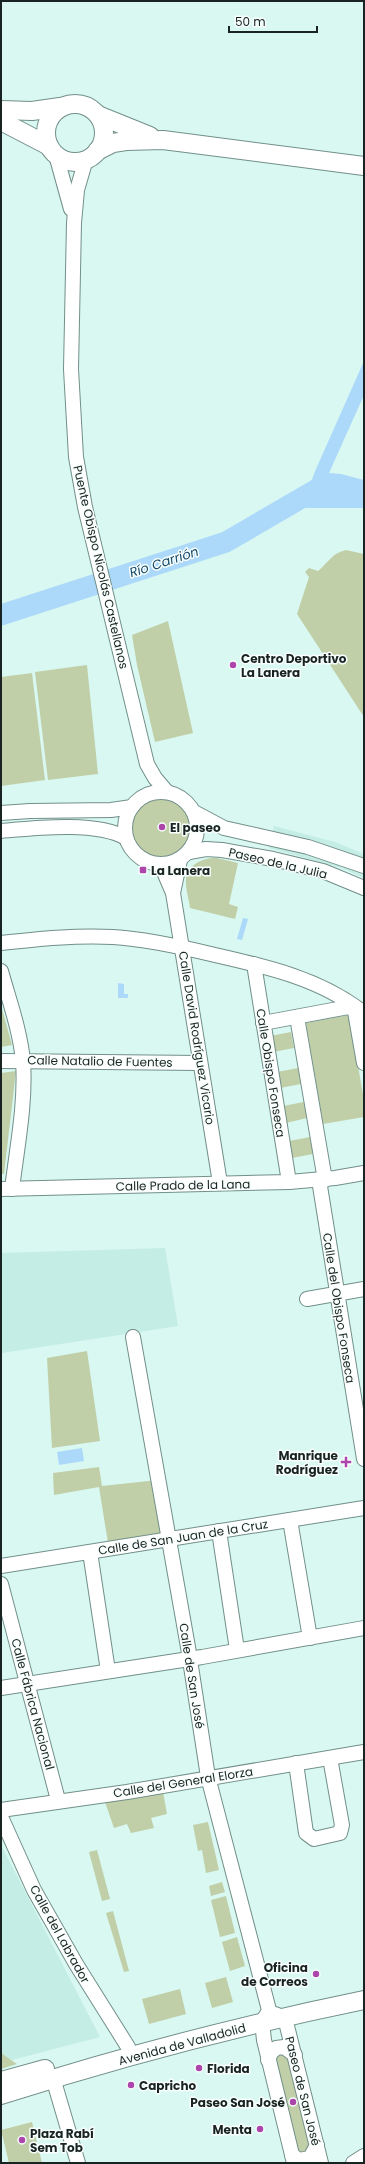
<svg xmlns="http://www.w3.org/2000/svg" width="365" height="2164" font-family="Poppins,sans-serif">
<rect width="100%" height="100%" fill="#d9f8f2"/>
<g fill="#c4ede5">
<polygon points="274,826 335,842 364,854 364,878 341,868 269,848"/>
<polygon points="165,1248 178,1326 2,1353 1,1253"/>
<polygon points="1,1845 100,2037 12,2060 1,2054"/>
</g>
<g fill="#c0cfa7">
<path d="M346,550l18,4v163l-67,-103 12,-37 -4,-5 4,-4 9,3c11,-9 14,-18 28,-21z"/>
<polygon points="168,621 193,733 155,742 137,665 132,635"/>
<polygon points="87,665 98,774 48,780 35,672"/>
<polygon points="32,673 45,780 1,786 1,677"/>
<circle cx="161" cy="828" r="36"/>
<path d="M217,858l21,5 -9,41 9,3 -3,12 -45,-11c-1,-9 -5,-20 -4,-29 1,-15 19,-22 31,-21z"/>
<polygon points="1,1005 12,1045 1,1047"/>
<polygon points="349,1015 364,1100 364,1117 323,1124 306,1023"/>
<polygon points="291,1032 294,1048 273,1052 270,1036"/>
<polygon points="298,1068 301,1084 280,1088 277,1072"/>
<polygon points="16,1071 4,1174 1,1174 1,1073"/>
<polygon points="304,1102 307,1118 286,1123 283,1106"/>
<polygon points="310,1137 313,1154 292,1158 289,1141"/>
<polygon points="87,1351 100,1441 52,1448 47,1358"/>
<polygon points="99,1467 102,1486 158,1480 169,1539 109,1549 99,1487 54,1495 53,1473"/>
<polygon points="163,1792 167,1814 151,1818 154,1828 131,1833 127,1824 114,1828 105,1802"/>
<polygon points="208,1822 219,1870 206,1873 202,1850 198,1851 193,1825"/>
<polygon points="97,1850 110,1899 102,1901 89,1852"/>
<polygon points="222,1882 225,1892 211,1896 209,1886"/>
<polygon points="226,1896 235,1933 220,1937 211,1900"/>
<polygon points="113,1911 129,1971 124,1972 106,1913"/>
<polygon points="237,1937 245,1966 230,1971 222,1942"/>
<polygon points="226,1977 233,2002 212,2008 205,1983"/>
<polygon points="180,1989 186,2014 149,2024 142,1999"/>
<polygon points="289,2050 317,2145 299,2160 271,2053"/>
<polygon points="1,2053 17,2064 1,2069"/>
<polygon points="32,2122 42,2163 9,2163 1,2130"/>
</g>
<g fill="#acd9fa">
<polygon points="364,361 364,395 329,473 341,474 364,480 364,508 301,508 316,469"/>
<polygon points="243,918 248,919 242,940 237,939"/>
<polygon points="118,983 124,984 124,994 128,994 128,998 118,998"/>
<polygon points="82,1448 84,1461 59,1465 57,1452"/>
</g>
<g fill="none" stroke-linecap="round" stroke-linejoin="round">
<polyline stroke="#acd9fa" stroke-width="21" points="1,615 226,542 317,489 364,493"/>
<g stroke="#728f89" stroke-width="16">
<g id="minor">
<polyline points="56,155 71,209"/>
<polyline points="86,159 77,190 74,223 71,369 76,457 85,507 147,764 155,778 167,792"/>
<circle cx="161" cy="828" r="36"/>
<polyline points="194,812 224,828 308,847 364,866"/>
<polyline points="1,813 30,811 111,810 132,807"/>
<path d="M1,831c34,-3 96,-10 125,7"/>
<polyline points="189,852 206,849 222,850 273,859 323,871 364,888"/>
<polyline points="161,865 173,893 220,1183"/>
<polyline points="173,893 180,860"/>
<path d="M1,943c37,-4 75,-8 112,-6 34,2 69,10 102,18 53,12 106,24 149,58"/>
<polyline points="254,964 289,1182"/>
<path d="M1,971c8,29 19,59 22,90 3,42 -6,86 -11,128"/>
<polyline points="297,1017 325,1180"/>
<polyline points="263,1023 354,1006 364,1063"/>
<polyline points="1,1061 200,1063"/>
<polyline points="319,1180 364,1459"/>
<polyline points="1,1189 289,1182 335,1178 364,1173"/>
<polyline points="307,1299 364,1289"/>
<polyline points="133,1337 188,1647 208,1777 269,2010"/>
<polyline points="290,1520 310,1638"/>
<polyline points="219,1531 237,1650"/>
<polyline points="90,1552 108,1671"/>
<polyline points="1,1566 364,1508"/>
<polyline points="1,1584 58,1800"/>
<polyline points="1,1688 202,1657 364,1628"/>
<polyline points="296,1763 306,1833 314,1839 340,1833 342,1825 330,1758"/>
<polyline points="1,1810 127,1792 364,1752"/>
<polyline points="1,1817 34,1890 76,1964 128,2047"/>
<polyline points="267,2014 262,2022 264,2040 294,2163"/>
<polyline points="275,2014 285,2018 321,2163"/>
<polyline points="268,2060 271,2053 276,2048 284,2047 295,2055"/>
<polyline points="53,2078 78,2163"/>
<polyline points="292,2155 299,2160 310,2158 317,2145"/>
<polyline points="353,2163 364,2156"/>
</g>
</g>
<g stroke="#728f89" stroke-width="20">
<g id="major">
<circle cx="75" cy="133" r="29"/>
<polyline points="1,110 32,111 60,107"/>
<polyline points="98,115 150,136"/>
<polyline points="1,121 49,146"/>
<polyline points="97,151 113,143 126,141 163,140 364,166"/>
<polyline points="1,2081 45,2069"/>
<path d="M1,2095c119,-38 241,-70 363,-95"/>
</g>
</g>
<use href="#minor" stroke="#fff" stroke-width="14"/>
<use href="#major" stroke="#fff" stroke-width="18"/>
</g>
<g fill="#ac46ab" stroke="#f8fffd" stroke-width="1.5">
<circle cx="233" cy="665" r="4"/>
<circle cx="162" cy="827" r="4"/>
<rect x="139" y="866" width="8" height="8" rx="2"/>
<path d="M344 1456h4v4h4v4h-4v4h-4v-4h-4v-4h4z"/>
<circle cx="316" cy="1974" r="4"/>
<circle cx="199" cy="2068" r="4"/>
<circle cx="131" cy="2085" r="4"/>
<circle cx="293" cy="2102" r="4"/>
<circle cx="260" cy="2129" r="4"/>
<circle cx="22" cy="2140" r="4"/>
</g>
<g text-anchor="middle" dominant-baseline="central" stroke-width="3" stroke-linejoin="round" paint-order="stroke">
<g font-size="12" fill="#192422" stroke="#f8fffd">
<text transform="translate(101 567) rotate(77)">Puente Obispo Nicolás Castellanos</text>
<text transform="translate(278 863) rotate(13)">Paseo de la Julia</text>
<text transform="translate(197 1038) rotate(81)">Calle David Rodríguez Vicario</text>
<text transform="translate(100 1061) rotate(1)">Calle Natalio de Fuentes</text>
<text transform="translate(271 1073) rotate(81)">Calle Obispo Fonseca</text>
<text transform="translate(183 1185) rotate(-1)">Calle Prado de la Lana</text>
<text transform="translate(339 1308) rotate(81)">Calle del Obispo Fonseca</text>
<text transform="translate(183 1537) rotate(-9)">Calle de San Juan de la Cruz</text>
<text transform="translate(192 1676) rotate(81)">Calle de San José</text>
<text transform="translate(33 1704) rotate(75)">Calle Fábrica Nacional</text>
<text transform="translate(183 1782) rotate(-9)">Calle del General Elorza</text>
<text transform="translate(60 1934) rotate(61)">Calle del Labrador</text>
<text transform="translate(182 2044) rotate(-15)">Avenida de Valladolid</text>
<text transform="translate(303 2091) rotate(76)">Paseo de San José</text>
</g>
<g font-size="12" font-weight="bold" fill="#192422" stroke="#f8fffd" text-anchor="start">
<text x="241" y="658">Centro Deportivo<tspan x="241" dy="14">La Lanera</tspan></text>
<text x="170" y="827">El paseo</text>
<text x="151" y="870">La Lanera</text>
<text x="338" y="1455" text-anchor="end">Manrique<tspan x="338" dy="14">Rodríguez</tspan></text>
<text x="308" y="1967" text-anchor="end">Oficina<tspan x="308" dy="14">de Correos</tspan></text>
<text x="207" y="2068">Florida</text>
<text x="139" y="2085">Capricho</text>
<text x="285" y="2102" text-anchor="end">Paseo San José</text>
<text x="252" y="2129" text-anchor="end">Menta</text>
<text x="30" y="2133">Plaza Rabí<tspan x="30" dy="14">Sem Tob</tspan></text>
</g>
<g font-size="13" font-style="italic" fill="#154969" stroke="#f8fffd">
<text transform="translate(164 562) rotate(-18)">Río Carrión</text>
</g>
</g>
<rect width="365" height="2164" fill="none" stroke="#192422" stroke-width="4"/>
<path d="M229 26v6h88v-6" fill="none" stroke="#192422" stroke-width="2"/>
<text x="235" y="26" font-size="12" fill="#192422" stroke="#f8fffd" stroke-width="3" paint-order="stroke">50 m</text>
</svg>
